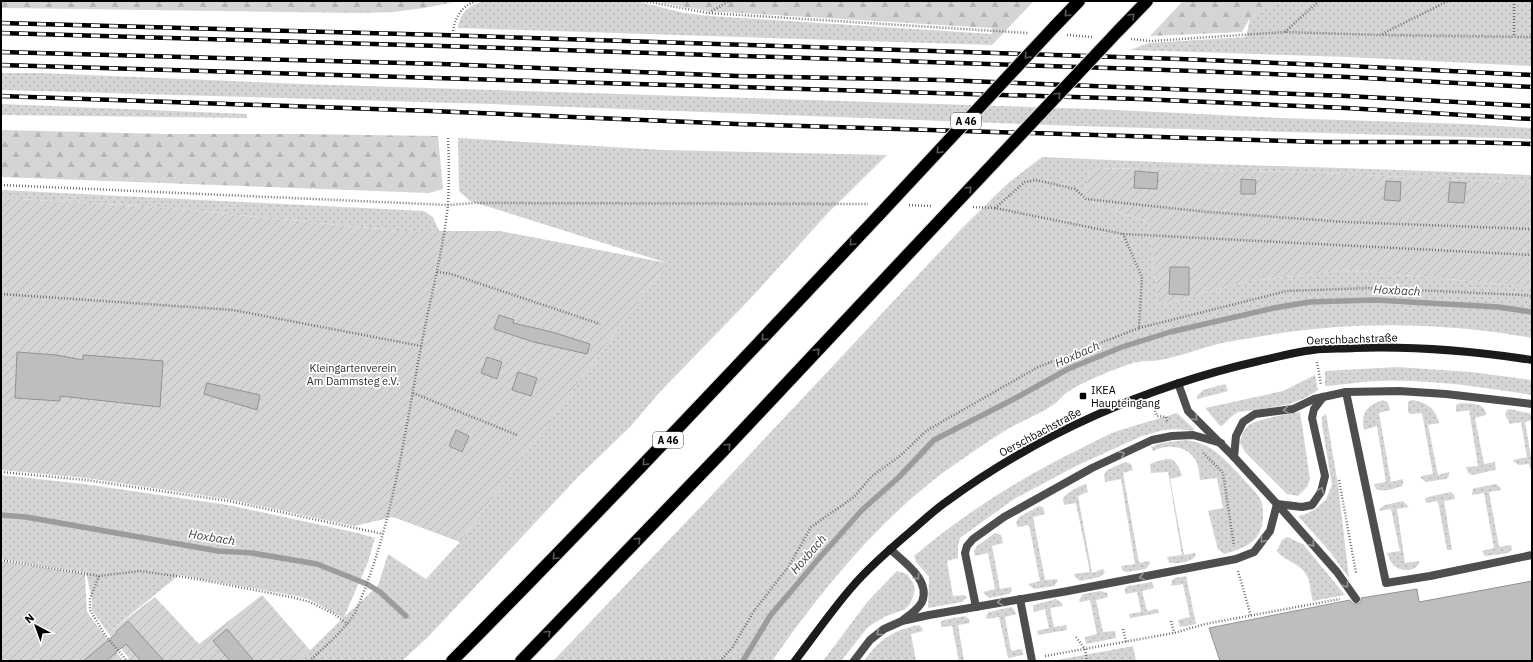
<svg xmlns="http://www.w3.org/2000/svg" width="1533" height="662" font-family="'IBM Plex Sans',sans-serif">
<defs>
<pattern id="grass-dots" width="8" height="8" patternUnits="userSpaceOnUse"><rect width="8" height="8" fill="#d5d5d5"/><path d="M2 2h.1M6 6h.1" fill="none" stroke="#b5b5b5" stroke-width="1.8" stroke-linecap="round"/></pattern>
<pattern id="forest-firs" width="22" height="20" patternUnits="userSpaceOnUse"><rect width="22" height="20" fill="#d5d5d5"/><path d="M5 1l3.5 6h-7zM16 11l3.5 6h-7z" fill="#b5b5b5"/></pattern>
<pattern id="garden-furrows" width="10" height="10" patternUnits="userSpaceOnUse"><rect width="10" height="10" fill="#d5d5d5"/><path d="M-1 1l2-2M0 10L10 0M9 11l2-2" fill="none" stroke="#b5b5b5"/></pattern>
</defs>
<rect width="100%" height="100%" fill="#fff"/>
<g fill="url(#grass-dots)">
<path d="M484,1h152l48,12 26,3 282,18v11l-534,-17c2,-16 11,-23 26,-27z"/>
<polygon points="1278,1 1532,1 1532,66 1347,57 1130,50 1149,43 1246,37 1250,18"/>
<polygon points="1,73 41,73 302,84 1096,109 1281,118 1466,124 1532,128 1532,139 1077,126 491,104 1,90"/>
<polygon points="1,104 247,114 247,118 1,115"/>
<polygon points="458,138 664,150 887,155 828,213 751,298 658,394 631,426 579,476 428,637 402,661 299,661 343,618 311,600 297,596 179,575 108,633 92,610 92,599 86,573 1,559 1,475 84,484 228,505 358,533 375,538 368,562 344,617 378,586 388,554 426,579 460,542 667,263 470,201 459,191"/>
<path d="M1042,157c164,8 327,11 490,18v8l-231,-11 -211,-4 -6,31 63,23 4,22 7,62 90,-25 103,-11 181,17v51c-93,-17 -189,-17 -281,0 -13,2 -27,4 -40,8 -16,4 -33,11 -51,14 -10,2 -20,0 -30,4 -18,6 -50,19 -64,29 -5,4 -8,9 -13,12 -15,10 -32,16 -47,25 -21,13 -42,28 -62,42 -69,52 -123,119 -172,189h-219l157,-164 253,-270 44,-43z"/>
<polygon points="1,190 424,211 433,217 439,231 399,231 160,207 1,198"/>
<path d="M1397,367l74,5 61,8v15c-50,-8 -101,-16 -152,-14 -18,0 -37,4 -55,5v-15z"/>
<polygon points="1315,375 1318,390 1307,397 1290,404 1262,409 1238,412 1231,417 1223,425 1220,426 1205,408 1283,391"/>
<polygon points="1225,384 1228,391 1198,399 1197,396 1203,390"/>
<path d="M1383,400l5,3 2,7 -11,3 12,69 12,-3v5l-1,2c-8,3 -18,6 -26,3l-2,-5 12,-2 -9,-56 -13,4c-3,-18 2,-24 19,-30z"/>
<path d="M1412,400c15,3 23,7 27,23l-11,2 10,50 11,-3v4l-3,3 -20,3 -5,-4v-2l12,-2 -11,-61 -12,1 -2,-2v-10z"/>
<path d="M1460,403c9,1 26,-1 26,12l-11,3 9,46 11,-2 1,7 -1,1 -23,5 -4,-2 -2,-6 12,-1 -9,-56 -13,2v-7z"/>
<polygon points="1510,409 1532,414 1532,420 1525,422 1531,457 1532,457 1532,475 1529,464 1519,465 1514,462 1513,460 1527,457 1521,422 1510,424 1505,414 1507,410"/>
<path d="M1300,412l10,67 -3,8 -9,9 -11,-2 -42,-42 -5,-9c1,-7 3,-12 8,-17 6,-7 41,-12 52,-14z"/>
<path d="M1177,413l17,16 -1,2 -16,-2 -13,1 -22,6 -66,30 -62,33 -54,39 -2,8v12l-11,3 6,35 11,-1 3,2 -5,5 -34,6 1,-31 -13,-15 -2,-6c51,-43 106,-78 166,-107 14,-7 29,-16 44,-20 18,-6 35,-10 53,-16z"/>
<polygon points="1326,414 1338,485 1349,578 1330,552 1298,516 1306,514 1317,508 1326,499 1332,485 1322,425 1322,417"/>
<path d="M1186,440c28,5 34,15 53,34 6,8 15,15 20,23 4,6 4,12 4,18 0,26 -17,33 -39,39l-6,-5 -10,-38 15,-3 -6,-30 -17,2c-1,-6 -1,-13 -4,-19 -9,-16 -29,-17 -43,-10l-2,-4 10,-4z"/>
<path d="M1171,459c6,4 9,9 11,17l-12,3 14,76 11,-2 1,3c-5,6 -20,9 -27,6l-2,-5 15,-2 -14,-83 -17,1 -1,-9c7,-3 13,-5 21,-5z"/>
<polygon points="1125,462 1131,464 1133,470 1123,473 1139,563 1149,561 1150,563 1146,569 1126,572 1123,571 1121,566 1135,564 1121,479 1105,482 1104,475 1107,470"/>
<path d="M1086,484l2,8 -10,4 14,77 11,-4 2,3 -5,5 -20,4 -5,-4 -1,-3 16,-2 -14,-69 -12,2c0,0 -1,-6 -1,-6 1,-5 18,-14 23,-15z"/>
<polygon points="1496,484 1500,487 1501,490 1489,492 1499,547 1511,545 1512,549 1508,553 1486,556 1484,555 1482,551 1494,548 1484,493 1472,495 1473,489 1475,488"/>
<polygon points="1451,492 1454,495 1455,499 1444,501 1452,550 1447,550 1438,501 1426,503 1425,499 1428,497"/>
<path d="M1403,501l6,6 -12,2 8,54 14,-2v2c-4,10 -19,8 -26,2 -3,-4 -4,-8 -6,-12l13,-2 -9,-42 -12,2 1,-3 5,-3z"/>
<polygon points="1039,506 1043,507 1045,514 1033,517 1045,580 1057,579 1058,581 1054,586 1034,589 1028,584 1040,581 1029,525 1018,527 1016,523 1019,517"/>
<polygon points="995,533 1001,535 1003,543 992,546 1000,589 1011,587 1012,591 1009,594 989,598 983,592 995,589 988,553 975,556 974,551 977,546"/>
<path d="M1287,537l16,7 42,51 -32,6c-3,-8 -2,-18 -6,-25 -6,-13 -22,-14 -30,-25l5,-11z"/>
<polygon points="897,571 907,574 913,583 915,589 913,597 910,604 904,610 886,616 868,627 841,661 823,661 868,601"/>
<polygon points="1186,576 1196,624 1180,627 1178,620 1190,617 1183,584 1171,586 1172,580 1175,578"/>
<polygon points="1152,582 1154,588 1142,591 1147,611 1158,609 1159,613 1130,618 1129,614 1141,612 1137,592 1125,594 1125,588 1128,586"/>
<polygon points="1101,591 1107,593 1108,597 1096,600 1103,632 1115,631 1116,638 1086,644 1085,637 1097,634 1090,600 1080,602 1079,600 1083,594"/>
<polygon points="1056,599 1062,603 1062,606 1050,608 1054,627 1066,625 1067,630 1038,635 1037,631 1049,628 1045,609 1034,612 1033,605"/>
<polygon points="1011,607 1014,609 1016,614 1005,617 1011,651 1022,649 1023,655 1008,658 999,617 987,619 986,616 989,612"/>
<polygon points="965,616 969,619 970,623 958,625 964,661 959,661 952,626 941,627 941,622 943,620"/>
<path d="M919,625l3,3 1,3 -12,3 5,27h-52c15,-21 29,-31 55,-36z"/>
<polygon points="1133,646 1136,661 1052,661"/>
</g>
<g fill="url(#forest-firs)">
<polygon points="1,1 459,1 424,8 393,12 360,13 1,8"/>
<polygon points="653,1 1034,1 992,45 992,28 707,11"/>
<polygon points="1183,1 1278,1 1250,18 1242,32 1150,36"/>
<polygon points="1,130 167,134 301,134 438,136 443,189 429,193 1,177"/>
</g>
<g fill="url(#garden-furrows)">
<polygon points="1090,168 1301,172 1532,183 1532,287 1351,270 1248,281 1158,306 1151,244 1147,222 1084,199"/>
<polygon points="1,198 160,207 399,231 500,231 667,263 460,542 393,517 354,526 227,499 86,478 1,470"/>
<polygon points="1,561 85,574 87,612 123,661 1,661"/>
<polygon points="262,595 310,650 299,661 126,661 129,658 108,633 155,597 199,644"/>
</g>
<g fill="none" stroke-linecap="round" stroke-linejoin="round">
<g stroke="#9c9c9c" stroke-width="5.5">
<polyline points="1,515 26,517 218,551 252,553 317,564 367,584 380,592 406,616"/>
<polyline points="743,661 770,616 821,556 862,510 899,477 934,440 1012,400 1068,369 1122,347 1170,332 1274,308 1309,302 1375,300 1498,307 1532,312"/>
</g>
</g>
<g fill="#bebebe" stroke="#929292">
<polygon points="1135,171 1158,173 1157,189 1134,188"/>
<polygon points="1241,179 1256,180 1255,194 1241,194"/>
<polygon points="1386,181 1401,182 1400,201 1384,200"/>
<polygon points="1450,182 1466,183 1464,203 1448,202"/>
<polygon points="1170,267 1189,267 1189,295 1169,294"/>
<polygon points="499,315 514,320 513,323 552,332 590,344 587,354 534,342 494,329"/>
<polygon points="17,352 56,355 83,360 83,355 163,361 160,407 60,396 60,401 15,398"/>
<polygon points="487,357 502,362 497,379 481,373"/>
<polygon points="518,372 537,378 531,396 512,390"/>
<polygon points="207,383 260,395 257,410 204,394"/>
<polygon points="456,430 469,436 462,452 449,446"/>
<polygon points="1532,581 1532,661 1220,661 1209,628 1350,600 1353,604 1357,604 1361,602 1361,598 1417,589 1419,602"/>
<polygon points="128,621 164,661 141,661 126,644 106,661 83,661 117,633 116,632"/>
<polygon points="227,629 254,661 230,661 213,641"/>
</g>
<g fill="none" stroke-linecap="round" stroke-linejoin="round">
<g stroke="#dbdbdb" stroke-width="14">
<g id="highway">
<polyline points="1054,27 1079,1"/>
<polyline points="1118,31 1147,1"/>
<path d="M452,661c145,-146 286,-296 427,-446"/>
<polyline points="521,661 725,449 942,218"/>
</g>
</g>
<g stroke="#707070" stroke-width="2.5" stroke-dasharray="1 2" stroke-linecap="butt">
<polyline points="644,1 708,13 1028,33"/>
<polyline points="1514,1 1514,36"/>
<polyline points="709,13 729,1"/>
<path d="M453,31c2,-14 9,-25 23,-30"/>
<polyline points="1285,32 1319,1"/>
<polyline points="1382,34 1448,1"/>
<polyline points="1067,35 1092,37"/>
<polyline points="1131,39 1151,41 1285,32 1380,35 1532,37"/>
<polyline points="1,185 448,205 475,203 868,204"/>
<polyline points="909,205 932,206"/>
<polyline points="973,207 995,208 1123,234 1532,255"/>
<polyline points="995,208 1025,182 1036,180 1075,189 1086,199 1208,212 1345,222 1532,229"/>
<polyline points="437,272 451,274 600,324"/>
<polyline points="1,294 233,310 421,346"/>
<polyline points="1139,328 1287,291 1369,288 1523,295 1532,296"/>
<polyline points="1317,362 1321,385"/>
<polyline points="413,393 517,435"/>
<polyline points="1153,405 1157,416 1166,417 1168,423"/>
<polyline points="1203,453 1223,473 1234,546"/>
<polyline points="1,472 86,480 229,501 383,534"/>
<polyline points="1339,480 1356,573"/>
<polyline points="1,560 99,576 140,571 197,579 291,597 310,602 334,614 348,624"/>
<polyline points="1238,571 1251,616"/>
<polyline points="99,576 90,599 90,610 105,635 127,661"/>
<polyline points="1171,621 1174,633"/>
<polyline points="1123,629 1126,642"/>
<polyline points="1076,637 1085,649 1087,661"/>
<polyline points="1045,656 1174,633 1205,624 1340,599"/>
<path d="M309,661c17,-15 33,-29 46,-48 37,-84 49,-176 66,-266 9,-48 22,-95 27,-143 1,-22 1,-44 0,-67"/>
<polyline points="720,661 732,648 754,611 789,566 811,527 854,497 872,476 900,456 926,431 1038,367 1139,328 1142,277 1123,234"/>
</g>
<g stroke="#4e4e4e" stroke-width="8">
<polyline points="1178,383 1188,411 1234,457 1277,504 1337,572 1356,599"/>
<polyline points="1346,392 1386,583 1430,576 1532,555"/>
<polyline points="1234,457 1236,436 1243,422 1255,414 1293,409 1314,399 1346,392 1399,391 1446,394 1532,404"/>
<polyline points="1277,504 1302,507 1312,505 1321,492 1325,476 1312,418 1314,409 1323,397"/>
<path d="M890,549c14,13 41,31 32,53 -4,7 -12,13 -18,17"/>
<polyline points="1020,599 1032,661"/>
<polyline points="976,607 965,553 967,546 973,539 1004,517 1092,468 1152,440 1172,436 1193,435 1221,443"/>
<polyline points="854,661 870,640 884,629 902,621 929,615 1068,591 1236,559 1254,552 1270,531 1277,504"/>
</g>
<path stroke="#1b1b1b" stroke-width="8" d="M795,661c19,-25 37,-51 57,-74 17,-20 38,-38 58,-55 12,-10 23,-21 36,-30 92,-68 202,-116 313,-141 18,-4 36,-9 54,-11 14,-2 28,-1 42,-2 60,-2 118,3 177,12"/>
<use href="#highway" stroke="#000" stroke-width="12"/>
<g stroke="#000" stroke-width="4.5">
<g id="rail">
<polyline points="1,23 442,35 1180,59 1348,66 1532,75"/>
<polyline points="1,33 441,46 1140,69 1347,77 1532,87"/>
<polyline points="1,52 441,64 737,76 942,80 1347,96 1532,106"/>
<polyline points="1,65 1139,99 1346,108 1532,119"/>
<polyline points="1,96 431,111 737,124 1322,142 1465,142 1532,144"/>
</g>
</g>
<use href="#rail" stroke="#fff" stroke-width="3" stroke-dasharray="9" stroke-linecap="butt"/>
<g stroke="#dbdbdb" stroke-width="14" stroke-linecap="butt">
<g id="highway-bridge">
<polyline points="879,215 1054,27"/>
<polyline points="942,218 1118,31"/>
</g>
</g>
<use href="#highway-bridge" stroke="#000" stroke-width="12"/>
</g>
<defs><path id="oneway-chevron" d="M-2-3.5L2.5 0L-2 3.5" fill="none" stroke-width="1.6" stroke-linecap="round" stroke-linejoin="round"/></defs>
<g stroke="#595959">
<use href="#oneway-chevron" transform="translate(1067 14) rotate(134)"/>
<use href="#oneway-chevron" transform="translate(1132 16) rotate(-46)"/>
<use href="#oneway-chevron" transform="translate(1027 56) rotate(133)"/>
<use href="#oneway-chevron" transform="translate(1058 95) rotate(-47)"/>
<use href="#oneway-chevron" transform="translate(939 151) rotate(133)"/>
<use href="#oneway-chevron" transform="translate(969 189) rotate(-47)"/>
<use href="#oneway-chevron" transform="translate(852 243) rotate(133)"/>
<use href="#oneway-chevron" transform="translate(764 338) rotate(133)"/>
<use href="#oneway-chevron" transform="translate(817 351) rotate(-47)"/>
<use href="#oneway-chevron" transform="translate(728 446) rotate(-47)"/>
<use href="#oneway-chevron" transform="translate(645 463) rotate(134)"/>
<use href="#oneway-chevron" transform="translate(638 540) rotate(-46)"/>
<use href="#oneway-chevron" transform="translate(555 557) rotate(134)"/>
<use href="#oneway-chevron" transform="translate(548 633) rotate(-46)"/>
</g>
<g stroke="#959595">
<use href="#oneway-chevron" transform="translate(1286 410) rotate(171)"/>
<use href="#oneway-chevron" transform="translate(1195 418) rotate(45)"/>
<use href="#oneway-chevron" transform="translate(1122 454) rotate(-24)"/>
<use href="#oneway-chevron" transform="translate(1321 490) rotate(-70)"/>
<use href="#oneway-chevron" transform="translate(1263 540) rotate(127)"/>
<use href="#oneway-chevron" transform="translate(1312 544) rotate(49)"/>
<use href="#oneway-chevron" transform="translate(917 577) rotate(53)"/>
<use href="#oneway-chevron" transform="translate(1142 577) rotate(169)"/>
<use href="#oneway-chevron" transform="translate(1346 585) rotate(55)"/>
<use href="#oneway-chevron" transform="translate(1000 602) rotate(170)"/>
<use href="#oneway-chevron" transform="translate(879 633) rotate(143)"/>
</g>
<rect fill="#000" stroke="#fff" stroke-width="1.5" x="1079" y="392" width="8" height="8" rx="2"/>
<g text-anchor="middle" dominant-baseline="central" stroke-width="3.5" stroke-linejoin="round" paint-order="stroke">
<g fill="#fff" stroke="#4c4c4c" stroke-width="1">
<rect x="951" y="113" width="30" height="16" rx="3"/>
<rect x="653" y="432" width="30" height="16" rx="3"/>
</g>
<g font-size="10" font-weight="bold" fill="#000">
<text x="966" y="121">A 46</text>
<text x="668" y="440">A 46</text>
</g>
<g font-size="11" fill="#000" stroke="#fff">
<text transform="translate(1352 339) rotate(-2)">Oerschbachstraße</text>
<text transform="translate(1040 432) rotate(-28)">Oerschbachstraße</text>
</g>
<g font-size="11" fill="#2c2c2c" stroke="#fff">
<text x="353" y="368">Kleingartenverein<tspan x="353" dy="13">Am Dammsteg e.V.</tspan></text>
</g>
<g font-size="11" fill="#000" stroke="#fff" text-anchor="start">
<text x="1091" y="390">IKEA<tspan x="1091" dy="13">Haupteingang</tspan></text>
</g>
<g font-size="12" font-style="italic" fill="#3d3d3d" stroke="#fff">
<text transform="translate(1397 290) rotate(3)">Hoxbach</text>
<text transform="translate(1077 354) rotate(-24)">Hoxbach</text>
<text transform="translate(212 537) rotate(9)">Hoxbach</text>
<text transform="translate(808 554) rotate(-49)">Hoxbach</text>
</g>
</g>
<rect width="1533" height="662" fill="none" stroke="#000000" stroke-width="4"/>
<g transform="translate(36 626) rotate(319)" stroke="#ffffff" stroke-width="3" paint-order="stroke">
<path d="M0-3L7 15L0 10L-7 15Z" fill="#000000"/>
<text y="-6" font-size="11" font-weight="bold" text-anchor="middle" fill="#000000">N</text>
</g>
</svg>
